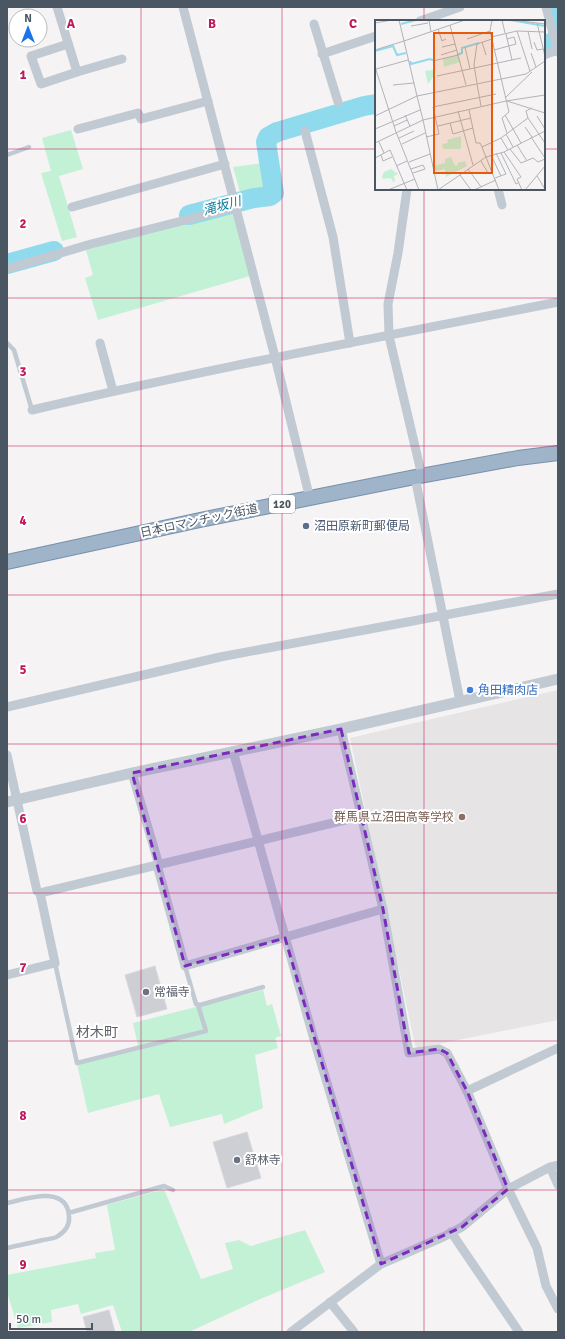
<svg xmlns="http://www.w3.org/2000/svg" width="565" height="1339" font-family="Signika,'Noto Sans JP',sans-serif">
<rect width="100%" height="100%" fill="#f5f3f3"/>
<polygon fill="#e6e4e5" points="558,690 558,1020 418,1048 415,1045 350,738"/>
<g fill="#c3f1d5">
<polygon points="71,130 83,169 59,176 77,237 62,241 41,173 51,171 42,138"/>
<polygon points="264,163 269,191 241,196 233,167"/>
<polygon points="234,211 250,276 98,320 85,278 93,275 86,250 146,232"/>
<polygon points="263,990 267,1006 272,1004 281,1036 275,1038 278,1048 255,1055 263,1108 224,1124 222,1114 170,1127 159,1094 88,1113 77,1064 139,1050 133,1023"/>
<polygon points="164,1189 201,1279 233,1269 225,1243 239,1240 251,1246 305,1230 325,1272 258,1300 189,1332 122,1332 113,1305 81,1314 78,1304 51,1310 52,1322 18,1328 7,1292 7,1275 96,1258 95,1253 115,1250 107,1205"/>
</g>
<g fill="none" stroke-linecap="round" stroke-linejoin="round">
<g stroke="#90daee" stroke-width="20">
<polyline points="554,7 558,23"/>
<polyline points="544,47 558,39"/>
<polyline points="189,215 254,198 270,196 274,193 266,142 268,137 277,132 364,106 376,104"/>
<polyline points="7,264 54,251"/>
</g>
</g>
<g fill="#cdcfd5" stroke="#d7d9de">
<polygon points="155,966 167,1009 137,1017 125,975"/>
<polygon points="247,1132 261,1178 227,1188 213,1142"/>
<polygon points="109,1310 115,1332 87,1332 83,1317"/>
</g>
<g fill="none" stroke-linecap="round" stroke-linejoin="round">
<g stroke="#7690ad" stroke-width="16">
<polyline id="trunk" points="7,562 200,520 415,477 518,458 558,453"/>
</g>
<g stroke="#c1cad2" stroke-width="4.5">
<polyline points="7,155 29,147"/>
<polyline points="7,343 14,350 32,410"/>
<polyline points="55,963 77,1063 206,1031 198,1005"/>
<polyline points="185,966 196,1004 200,1005 263,987"/>
<path d="M7,1203c19,-4 60,-19 62,13 1,9 -3,15 -11,20 -4,3 -10,3 -15,4 -12,3 -24,5 -36,8"/>
<polyline points="69,1212 72,1212 164,1186 173,1190"/>
</g>
<g stroke="#c1cad2" stroke-width="9">
<polyline points="57,7 77,72 122,59"/>
<polyline points="183,7 275,357 310,499"/>
<polyline points="546,7 558,52"/>
<polyline points="420,21 460,7"/>
<polyline points="314,24 338,102"/>
<polyline points="68,44 31,56 41,84 77,72"/>
<polyline points="322,54 376,36"/>
<polyline points="544,55 557,50"/>
<polyline points="78,129 138,113 141,119 208,101"/>
<polyline points="305,131 333,237 350,343"/>
<polyline points="407,189 398,253 388,304 389,336 422,476"/>
<polyline points="498,189 502,205"/>
<polyline points="72,207 225,164"/>
<polyline points="7,269 91,244 237,207"/>
<polyline points="100,343 113,391"/>
<path d="M32,410c174,-41 350,-73 526,-108"/>
<polyline points="415,477 460,701"/>
<polyline points="7,707 220,657 558,594"/>
<polyline points="341,729 383,909 409,1053 439,1049 447,1053 467,1091 508,1189 537,1248 546,1286 558,1309"/>
<polyline points="233,751 313,1036 381,1264"/>
<polyline points="7,755 37,891 40,893 55,963 7,975"/>
<polyline points="132,773 159,865"/>
<polyline points="157,865 185,966 383,909"/>
<polyline points="40,893 362,816"/>
<polyline points="467,1091 558,1048"/>
<polyline points="550,1167 558,1185"/>
<polyline points="451,1232 519,1332"/>
<polyline points="330,1302 354,1332"/>
<polyline points="291,1332 381,1264 443,1237 462,1227 508,1189 550,1167 558,1165"/>
</g>
<polyline stroke="#c1cad2" stroke-width="11" points="7,802 132,773 341,729 558,679"/>
<use href="#trunk" stroke="#9fb4c9" stroke-width="14"/>
</g>
<path fill="#7b2cbf" fill-opacity="0.2" stroke="#7b2cbf" stroke-width="3" stroke-dasharray="8 5" stroke-linejoin="round" d="M341,729l42,180 26,144 30,-4 8,4 20,38 41,98 -46,38 -81,37 -96,-326 -100,28 -53,-193z"/>
<path fill="none" stroke="#c2185b" stroke-width="1" stroke-opacity="0.55" d="M141,7v1325M282,7v1325M424,7v14M7,149h369M544,149h14M424,189v1143M7,298h551M7,446h551M7,595h551M7,744h551M7,893h551M7,1041h551M7,1190h551"/>
<circle fill="#5c6f8a" stroke="#fff" stroke-width="1.5" cx="306" cy="526" r="4"/>
<circle fill="#3f7fe0" stroke="#fff" stroke-width="1.5" cx="470" cy="690" r="4"/>
<circle fill="#8d6e63" stroke="#fff" stroke-width="1.5" cx="462" cy="817" r="4"/>
<g fill="#6b7280" stroke="#fff" stroke-width="1.5">
<circle cx="146" cy="992" r="4"/>
<circle cx="237" cy="1160" r="4"/>
</g>
<g text-anchor="middle" dominant-baseline="central" stroke-width="4" stroke-linejoin="round" paint-order="stroke">
<rect fill="#fff" stroke="#808990" stroke-width="1" x="269" y="495" width="26" height="18" rx="3"/>
<g font-size="11" font-weight="bold" fill="#4a5661">
<text x="282" y="504">120</text>
</g>
<g font-size="12" fill="#4a5661" stroke="#fff">
<text transform="translate(199 521) rotate(-12)">日本ロマンチック街道</text>
</g>
<g font-size="12" fill="#4e5e75" stroke="#fff" text-anchor="start">
<text x="314" y="526">沼田原新町郵便局</text>
</g>
<g font-size="12" fill="#366cbe" stroke="#fff" text-anchor="start">
<text x="478" y="690">角田精肉店</text>
</g>
<g font-size="12" fill="#785e54" stroke="#fff" text-anchor="end">
<text x="454" y="817">群馬県立沼田高等学校</text>
</g>
<g font-size="12" fill="#5b616d" stroke="#fff" text-anchor="start">
<text x="154" y="992">常福寺</text>
<text x="245" y="1160">舒林寺</text>
</g>
<g font-size="13" font-style="italic" fill="#0c7c9b" stroke="#fff">
<text transform="translate(222 206) rotate(-15)">滝坂川</text>
</g>
<g font-size="14" fill="#5f6368" stroke="#fff">
<text x="97" y="1032">材木町</text>
</g>
</g>
<g transform="translate(375 20)">
<rect width="170" height="170" fill="#f5f3f3"/>
<path d="M83,35l2,7 -16,5 -1,-8zM58,50l1,6 -6,8 -3,-13zM86,116v13h-18l-1,-5 6,-1 -1,-3zM76,137l4,9 3,-1 -1,-2 8,-2 2,5 -21,11 -1,-8 -9,2 -2,-5 11,-3v-4zM16,149l7,5 -4,2 1,5 -2,1 -2,-4 -8,1 -1,-2 2,-5z" fill="#c3f1d5"/>
<path fill="none" stroke="#90daee" stroke-width="2" d="M135,0l35,6M26,4l15,-4M0,31l18,-5 4,9 9,-2M82,35l5,-2v-5l17,-5M35,41l1,3 19,-5 5,2"/>
<path fill="none" stroke="#b1b4b9" stroke-width="1" d="M54,0l2,12M117,0l-2,11 19,81 -7,6 5,15M127,0l3,13M138,0l32,4M0,3l17,-3M162,3l8,33M75,5l16,60M36,6l17,-3M63,9l4,12 4,-2M142,11l13,40M153,11l4,18M131,14l6,26M116,17l26,-6 28,1M92,19l23,-8M107,22l4,13M159,22l3,8 6,-1M67,27l13,-3M90,27l5,22M0,30l29,-9 -5,-21M119,30l22,-6 -2,-7 -7,2M156,33l5,14M66,35l16,-5M58,41l25,-6M0,47l21,65M1,49l32,-9M62,56l84,-18M102,63l-3,-18 3,-21 15,-5M102,64l4,22M18,65l21,-2M42,76l-13,-55 61,-21M130,78l27,-26M132,81l38,12M94,90l7,33h4l2,4 17,43M83,91l15,54M30,95l5,11M130,95l16,28M0,96l42,-20M162,96l8,13M153,98l17,25M75,103l3,11 20,-6M19,106l13,-6M63,106l33,-8M150,107l7,10M0,109l45,-19M21,112l23,58M131,114l7,13M51,117l13,-3 -6,-27 63,-13M156,117l14,21M24,118l15,-7M126,118l7,12M4,122l5,11M0,123l48,-23 -6,-24 109,-22 19,-13M27,124l23,-11M142,125l10,16M107,127l19,-9 27,-20 -2,-7 6,-3M135,129l11,14 12,-5 5,4 7,-3M129,132l17,25 -4,2 5,11M126,133l15,31 2,-1M6,135l2,6 9,-4M116,135l10,21M0,138l15,-8 17,40M106,141l7,12M34,142l21,-8M21,146l11,-5M36,149l12,-4 2,4 -12,4M93,149l13,18M85,155l11,15M162,156l8,13M120,158l11,-4 -10,-21M13,170l27,-11M63,170l-15,-70 83,-19 39,-6M63,170l48,-33 18,-5 41,-21M99,170l22,-10M150,170l20,-24"/>
<path fill="#e8590c" fill-opacity="0.15" stroke="#e8590c" stroke-width="2" d="M59,13h58v140h-58z"/>
<rect width="170" height="170" fill="none" stroke="#4a5661" stroke-width="2"/>
</g>
<g font-size="13" text-anchor="middle" font-weight="bold" fill="#c2185b" stroke="#fff" stroke-width="4" stroke-linejoin="round" paint-order="stroke">
<text x="71" y="28">A</text>
<text x="212" y="28">B</text>
<text x="353" y="28">C</text>
<text x="23" y="79">1</text>
<text x="23" y="228">2</text>
<text x="23" y="376">3</text>
<text x="23" y="525">4</text>
<text x="23" y="674">5</text>
<text x="23" y="823">6</text>
<text x="23" y="972">7</text>
<text x="23" y="1120">8</text>
<text x="23" y="1269">9</text>
</g>
<rect width="565" height="1339" fill="none" stroke="#4a5661" stroke-width="16"/>
<g transform="translate(28 28)"><circle r="19" fill="#ffffff" stroke="#b7bbc0"/>
<path d="M0-3L7 15L0 10L-7 15Z" fill="#1a73e8"/>
<text y="-6" font-size="11" font-weight="bold" text-anchor="middle" fill="#4a5661">N</text>
</g>
<path d="M10 1323v6h82v-6" fill="none" stroke="#4a5661" stroke-width="2"/>
<text x="16" y="1323" font-size="12" fill="#4a5661" stroke="#ffffff" stroke-width="3" paint-order="stroke">50 m</text>
</svg>
